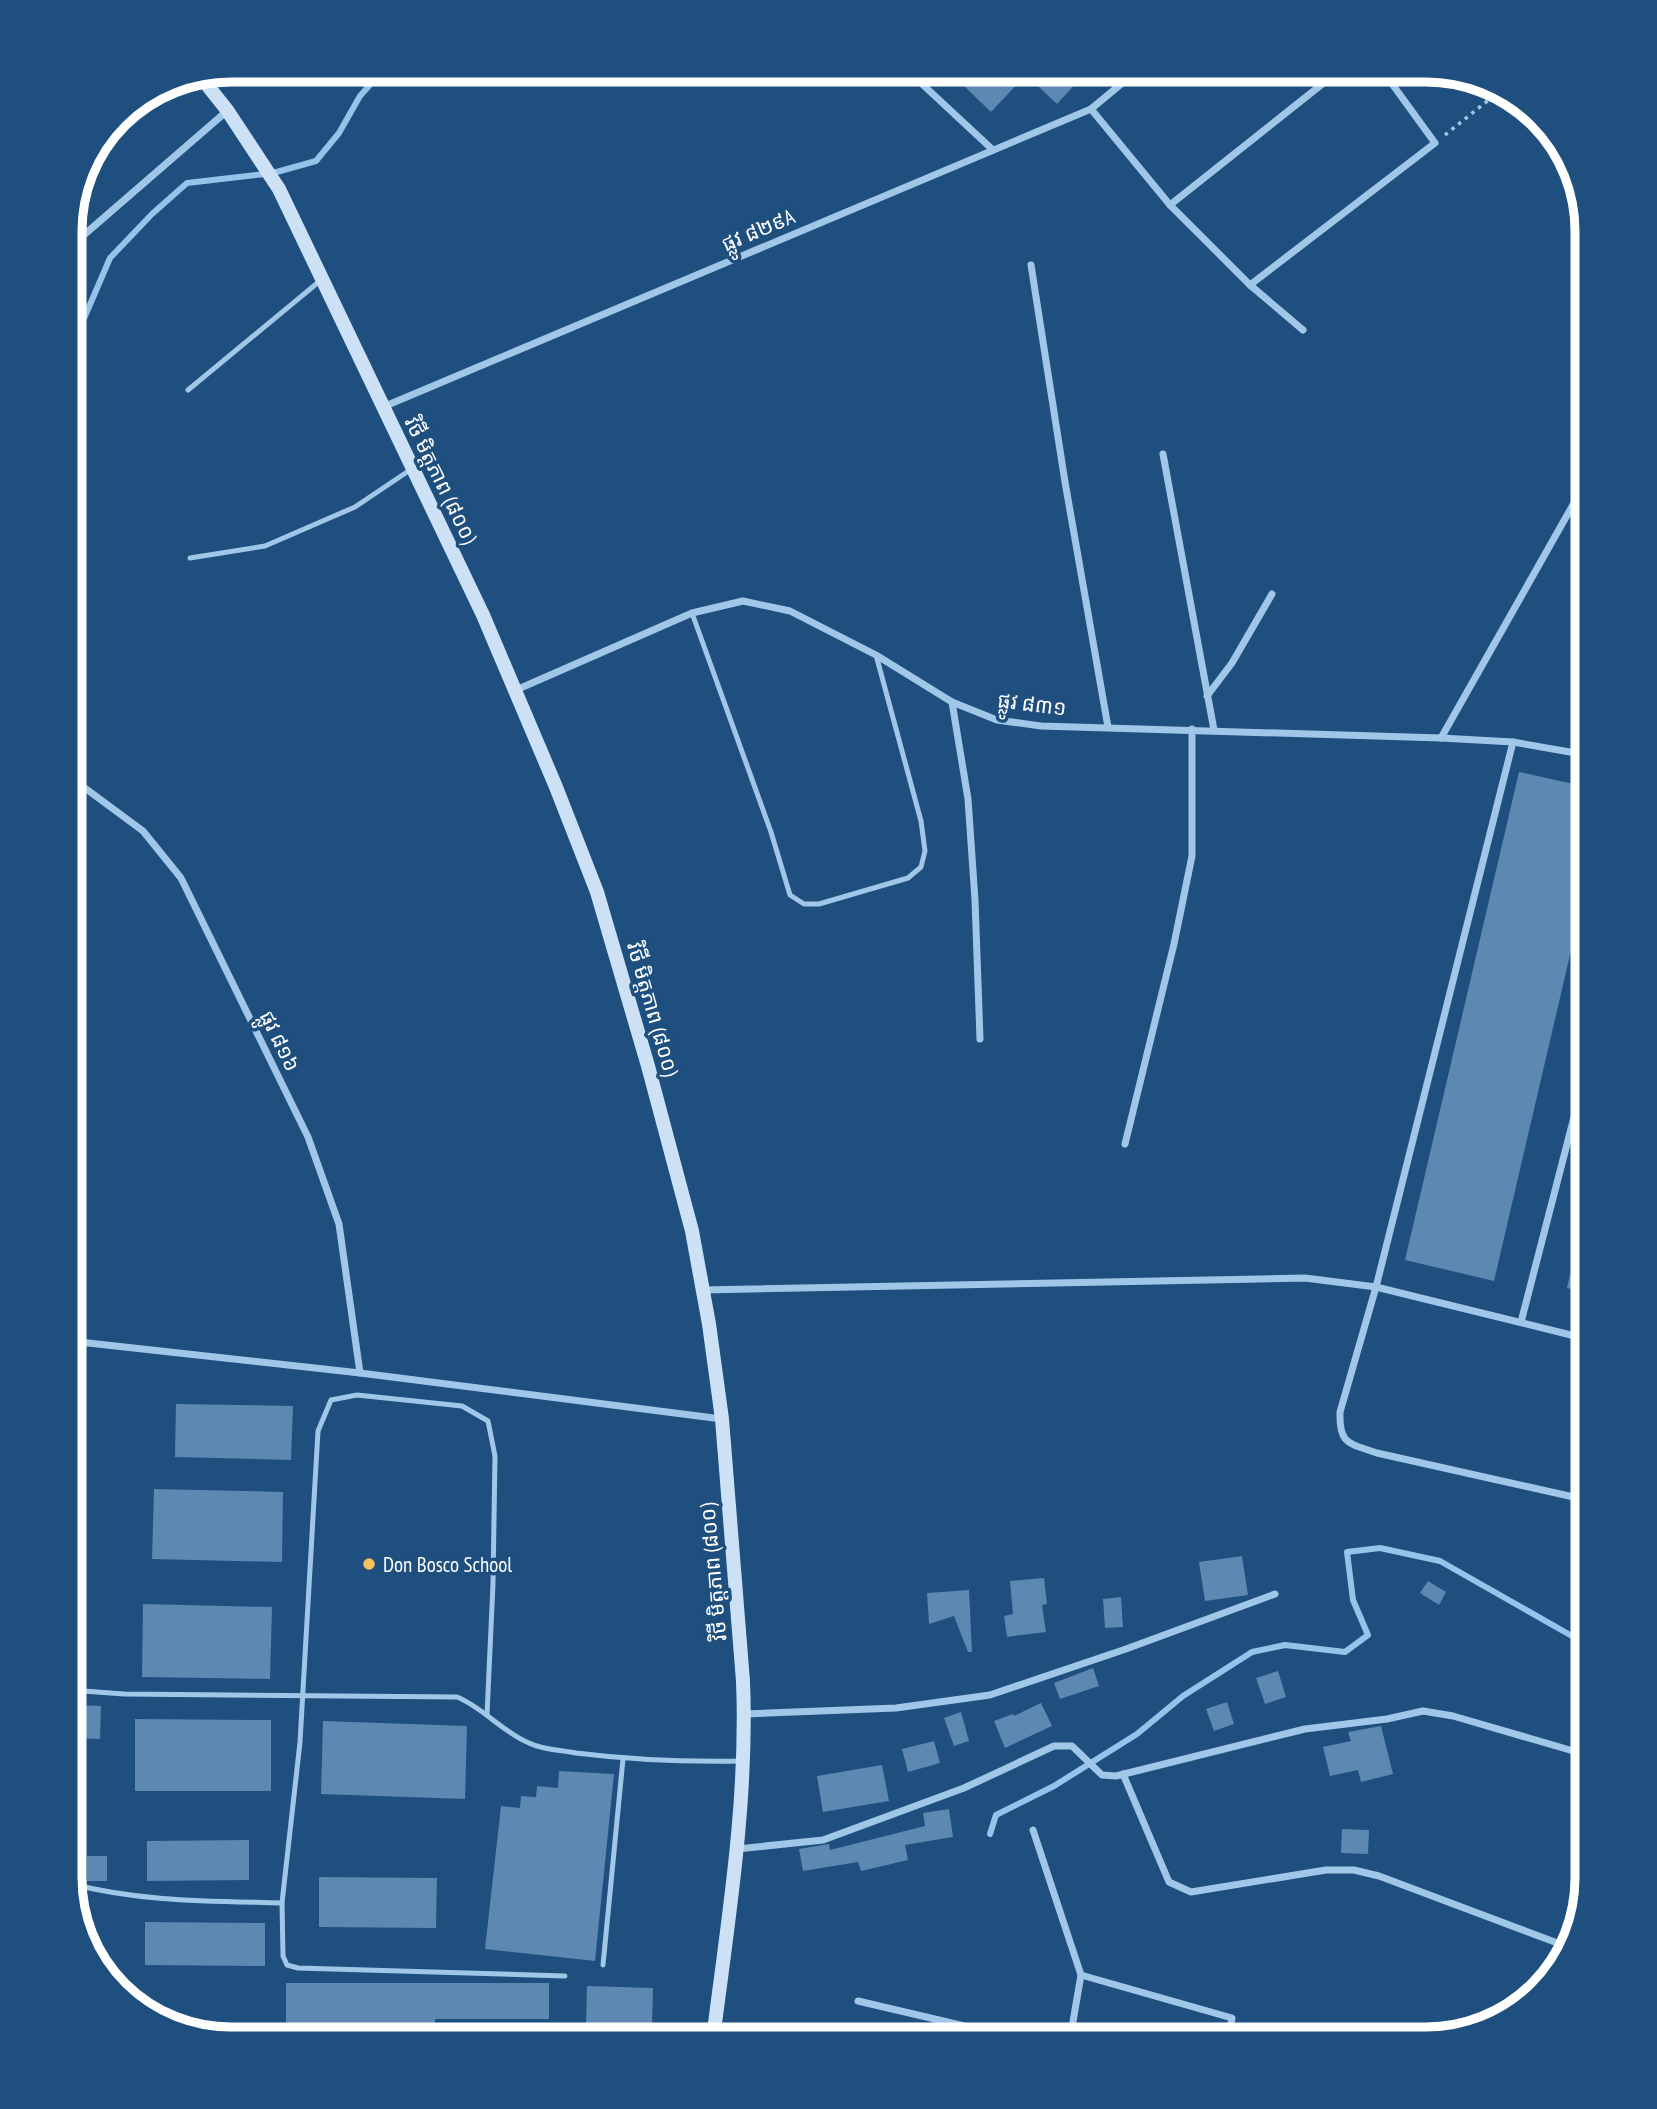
<svg xmlns="http://www.w3.org/2000/svg" width="1657" height="2109" font-family="'PT Sans Narrow','Noto Sans Khmer',sans-serif">
<rect width="100%" height="100%" fill="#1e4f7e"/>
<g fill="none" stroke-linecap="round" stroke-linejoin="round">
<g stroke="#95c3e9" stroke-width="6">
<polyline points="70,351 110,258 152,214 187,183 273,173 316,161 339,133 360,96 383,70"/>
<polyline points="990,1834 996,1815 1054,1786 1137,1734 1183,1696 1252,1652 1285,1645 1345,1652 1368,1635 1353,1600 1347,1552 1380,1548 1440,1561 1579,1640 1587,1641"/>
</g>
</g>
<g fill="#5c88b2">
<polygon points="951,70 1013,70 1022,79 991,112 961,83 963,81"/>
<polygon points="1021,70 1088,70 1057,104"/>
<polygon points="1519,772 1587,787 1587,882 1494,1281 1405,1260"/>
<polygon points="1581,1227 1587,1228 1587,1293 1567,1288"/>
<polygon points="176,1404 293,1406 291,1460 175,1457"/>
<polygon points="154,1489 283,1492 282,1562 152,1559"/>
<polygon points="1242,1556 1248,1595 1205,1601 1199,1562"/>
<polygon points="1044,1578 1047,1604 1042,1605 1046,1632 1007,1637 1004,1616 1013,1614 1010,1581"/>
<polygon points="1428,1581 1446,1592 1439,1605 1420,1593"/>
<polygon points="969,1590 972,1652 968,1652 954,1616 929,1624 927,1593"/>
<polygon points="1121,1597 1123,1627 1105,1628 1103,1599"/>
<polygon points="143,1604 272,1607 270,1679 142,1677"/>
<polygon points="1093,1668 1099,1686 1060,1699 1054,1683"/>
<polygon points="1278,1671 1286,1697 1265,1704 1256,1678"/>
<polygon points="1227,1702 1234,1724 1214,1731 1206,1709"/>
<polygon points="1041,1703 1052,1726 1005,1748 994,1721 1013,1714 1014,1716"/>
<polygon points="70,1705 101,1706 100,1739 70,1738"/>
<polygon points="961,1712 969,1741 954,1746 944,1718"/>
<polygon points="135,1719 271,1720 271,1791 135,1791"/>
<polygon points="323,1721 467,1726 465,1799 321,1794"/>
<polygon points="1381,1726 1393,1774 1361,1782 1358,1770 1330,1776 1323,1747 1351,1741 1348,1732"/>
<polygon points="934,1741 940,1763 908,1772 902,1749"/>
<polygon points="882,1765 889,1801 823,1812 817,1776"/>
<polygon points="559,1771 614,1774 595,1961 485,1949 501,1806 520,1808 521,1796 536,1797 537,1786 558,1788"/>
<polygon points="949,1809 953,1837 905,1845 908,1860 861,1871 858,1862 803,1871 799,1849 829,1844 830,1850 925,1826 923,1813"/>
<polygon points="1342,1829 1369,1830 1368,1854 1341,1853"/>
<polygon points="249,1840 249,1880 147,1881 147,1841"/>
<rect x="87" y="1856" width="20" height="25"/>
<polygon points="319,1877 437,1878 436,1928 319,1927"/>
<polygon points="145,1922 265,1923 265,1966 145,1965"/>
<polygon points="286,1983 549,1983 549,2019 435,2019 435,2023 286,2023"/>
<polygon points="587,1986 653,1988 652,2028 586,2027"/>
</g>
<g fill="none" stroke-linecap="round" stroke-linejoin="round">
<polyline stroke="#a1c7e8" stroke-width="3.5" stroke-dasharray="3.5 5" stroke-linecap="butt" points="1445,135 1501,90"/>
<g stroke="#a1c7e8" stroke-width="5">
<polyline points="188,390 321,280"/>
<polyline points="190,558 265,546 355,507 410,470"/>
<polyline points="692,613 771,832 790,895 804,904 819,904 908,878 921,867 925,851 921,821 876,655"/>
<path d="M70,1690l54,4 333,3c27,11 45,35 72,46 14,7 32,7 47,10 56,7 110,9 166,8"/>
<polyline points="487,1715 493,1584 495,1456 488,1421 462,1406 357,1395 331,1400 318,1431 300,1742 282,1903 283,1956 287,1965 298,1968 565,1976"/>
<path d="M72,1884c70,18 138,17 210,19"/>
<polyline points="603,1965 623,1759"/>
</g>
<g stroke="#a1c7e8" stroke-width="7">
<polyline points="907,70 993,150"/>
<polyline points="1115,70 1126,80"/>
<polyline points="1091,109 1170,205 1250,285 1303,330"/>
<polyline points="1170,205 1340,70"/>
<polyline points="70,247 227,111"/>
<polyline points="1031,265 1065,482 1108,727"/>
<polyline points="1250,285 1435,143 1382,70"/>
<polyline points="383,407 1091,109 1138,70"/>
<polyline points="1163,454 1214,730"/>
<polyline points="70,562 71,562"/>
<polyline points="516,690 692,613 743,601 790,611 876,655 952,702 997,720 1041,726 1441,738 1513,742 1587,755"/>
<polyline points="1207,696 1232,663 1272,594"/>
<polyline points="952,702 968,799 975,900 980,1039"/>
<polyline points="1441,738 1587,480"/>
<path d="M1513,742l-137,545 -36,125c-1,33 9,31 37,41l210,47"/>
<polyline points="70,777 143,831 181,878 308,1137 339,1224 360,1373"/>
<polyline points="1125,1144 1174,944 1192,856 1192,729"/>
<polyline points="703,1290 1305,1278 1376,1287 1587,1339"/>
<polyline points="1521,1322 1587,1067"/>
<polyline points="70,1341 360,1373 722,1419"/>
<polyline points="745,1714 896,1708 990,1695 1126,1649 1275,1594"/>
<polyline points="1123,1774 1169,1882 1191,1892 1326,1870 1354,1870 1379,1876 1568,1947"/>
<polyline points="1033,1830 1081,1975 1070,2039"/>
<polyline points="737,1849 823,1840 964,1788 1054,1746 1072,1746 1102,1775 1116,1776 1305,1729 1387,1719 1423,1711 1453,1716 1587,1755"/>
<polyline points="1081,1975 1232,2018 1228,2039"/>
<polyline points="858,2001 1020,2039"/>
</g>
<path stroke="#cce1f6" stroke-width="14" d="M200,76l27,34 52,79 204,426 73,172 41,105 51,174 44,165 17,93 13,95 21,262c5,120 -15,239 -30,358"/>
</g>
<circle fill="#f6c061" stroke="#1e4f7e" stroke-width="2.5" cx="369" cy="1564" r="7"/>
<g text-anchor="middle" dominant-baseline="central" stroke-width="7" stroke-linejoin="round" paint-order="stroke">
<g font-size="21" fill="#fff" stroke="#1e4f7e">
<text transform="translate(758 230) rotate(-23)">ផ្លូវ ៨២៩A</text>
<text transform="translate(441 480) rotate(64)">វិថី មិត្តភាព (៨០០)</text>
<text transform="translate(1032 704) rotate(7)">ផ្លូវ ៨៣១</text>
<text transform="translate(653 1009) rotate(74)">វិថី មិត្តភាព (៨០០)</text>
<text transform="translate(280 1041) rotate(64)">ផ្លូវ ៨១៦</text>
<text transform="translate(713 1572) rotate(-95)">វិថី មិត្តភាព (៨០០)</text>
</g>
<g font-size="21" fill="#fff" stroke="#1e4f7e" text-anchor="start">
<text x="383" y="1564">Don Bosco School</text>
</g>
</g>
<path d="M0 0H1657V2109H0ZM231 82H1426A149 149 0 0 1 1575 231V1878A149 149 0 0 1 1426 2027H231A149 149 0 0 1 82 1878V231A149 149 0 0 1 231 82Z" fill="#1e4f7e" fill-rule="evenodd"/>
<path fill="none" stroke="#fff" stroke-width="9" d="M231 82H1426A149 149 0 0 1 1575 231V1878A149 149 0 0 1 1426 2027H231A149 149 0 0 1 82 1878V231A149 149 0 0 1 231 82Z"/>
</svg>
